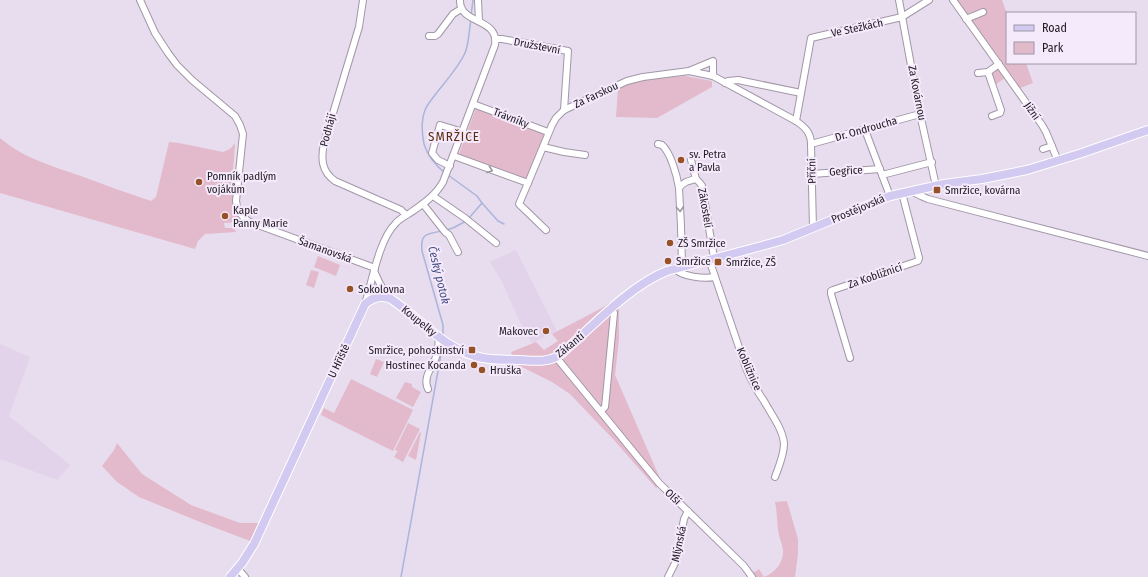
<svg xmlns="http://www.w3.org/2000/svg" width="1148" height="577" font-family="'Fira Sans Condensed',sans-serif">
<rect width="100%" height="100%" fill="#e8ddee"/>
<g fill="#e2d3eb">
<polygon points="516,250 557,331 532,343 520,322 502,282 490,262"/>
<polygon points="0,344 30,357 9,416 70,465 57,480 0,459"/>
</g>
<g fill="#e3bacb">
<polygon points="957,0 1002,0 1007,14 1007,63 1026,63 1033,83 1020,88 972,21 972,19 984,15 982,8 967,14"/>
<polygon points="998,69 1005,78 995,85 991,72 994,70"/>
<path d="M685,76l27,5v6l-55,31 -41,-1 2,-29c19,-10 47,-10 67,-12z"/>
<polygon points="476,108 544,134 526,180 459,154"/>
<path d="M0,138c23,20 52,28 81,38 23,9 47,17 70,25l5,-4 13,-55 10,1 44,9 7,-3 5,-6c-1,22 -6,52 3,72l-2,7 -12,1 1,5h9l2,4 -31,2 -7,7 -3,8 -195,-56z"/>
<polygon points="318,256 340,265 336,276 314,267"/>
<polygon points="311,270 319,272 314,288 306,285"/>
<polygon points="614,300 619,307 619,340 615,375 662,483 656,488 613,439 570,394 552,382 514,363 511,352 536,342 544,350 558,341 552,334 600,309"/>
<polygon points="376,359 384,362 377,377 370,374"/>
<polygon points="351,379 413,410 393,451 321,415 324,408 334,413"/>
<polygon points="405,382 412,384 412,387 421,392 413,407 396,398"/>
<polygon points="408,423 420,429 403,462 394,457 397,452 399,452 395,450"/>
<polygon points="420,432 421,433 416,460 408,456"/>
<polygon points="117,443 142,474 191,505 240,523 259,523 250,541 200,522 139,497 117,482 102,466 114,450"/>
<path d="M787,501l11,38v15l-3,23h-40l-2,-4 6,-4 5,8c11,-4 20,-15 19,-27 -1,-7 -4,-13 -5,-19 -1,-10 -1,-19 -3,-29z"/>
</g>
<g fill="none" stroke-linecap="round" stroke-linejoin="round">
<g stroke="#abb4db" stroke-width="1.5">
<polyline points="471,16 473,0"/>
<path d="M445,173c-10,-8 -17,-16 -21,-29 -2,-10 -3,-24 1,-34 2,-5 6,-10 10,-15 10,-13 23,-27 30,-42 4,-9 4,-24 6,-33"/>
<polyline points="448,175 477,196 482,203 469,218"/>
<polyline points="482,203 498,221 504,224"/>
<polyline points="446,230 453,228 466,221"/>
<path d="M442,231c-15,3 -22,2 -20,20l21,74v11"/>
<polyline points="401,577 443,343"/>
</g>
<g stroke="#a197a7" stroke-width="8">
<g id="minor">
<path d="M140,0l15,33 13,20 9,12 15,15 43,36 5,9 3,9 -7,67c1,10 5,16 14,21l125,46"/>
<path d="M363,0l-4,27 -35,116c-3,15 -3,28 11,38l66,29 5,5"/>
<polyline points="478,0 479,21"/>
<polyline points="899,0 920,114 936,186"/>
<polyline points="953,0 1042,125 1046,132 1058,161"/>
<polyline points="966,19 983,12"/>
<polyline points="429,36 435,36 438,34 453,14 461,9"/>
<polyline points="496,39 502,39 568,51 564,110"/>
<polyline points="689,71 713,61 713,76"/>
<polyline points="988,72 1001,110 1000,113 992,116"/>
<polyline points="978,73 988,72 999,64"/>
<polyline points="725,83 728,81 738,80 801,93"/>
<polyline points="473,104 548,132"/>
<polyline points="796,121 811,38 902,17 929,0"/>
<polyline points="865,130 890,196"/>
<path d="M658,144l4,1c9,8 15,31 17,43"/>
<polyline points="811,144 920,114"/>
<polyline points="543,147 564,152 585,155"/>
<polyline points="1043,149 1052,146"/>
<path d="M454,156l74,27 24,-58 4,-7 8,-8 63,-29 16,-4 46,-6 24,5 83,45c9,6 15,12 15,23l2,84"/>
<polyline points="691,160 696,179"/>
<polyline points="450,166 438,160 432,153 440,125 463,132"/>
<polyline points="812,174 880,169"/>
<polyline points="882,175 932,162"/>
<polyline points="528,183 519,204 546,230"/>
<polyline points="911,191 921,196 928,199 1148,256"/>
<polyline points="433,196 465,218 496,243"/>
<polyline points="423,204 445,232 449,235 458,252"/>
<path d="M709,259l37,109c5,12 11,23 18,33 7,13 19,28 20,43 0,11 -5,22 -9,33"/>
<path d="M682,266l-1,-40 -2,-38c4,-6 9,-7 17,-9l4,4 2,3 12,72"/>
<path d="M674,268c8,9 30,11 41,9"/>
<polyline points="374,271 380,284 389,298"/>
<path d="M365,304c7,-22 14,-64 30,-80 4,-5 10,-8 15,-11 13,-9 25,-17 33,-31l52,-137c4,-28 -36,-20 -35,-45"/>
<polyline points="556,357 659,483 744,566 752,577"/>
<polyline points="850,358 831,294 831,291 833,290 918,261 919,258 902,193"/>
<path d="M428,389c-6,-13 6,-23 9,-35 2,-6 1,-11 2,-16"/>
<polyline points="601,411 605,407 606,397 614,313"/>
<polyline points="238,569 245,577"/>
<polyline points="668,577 676,561 684,519 688,511"/>
</g>
</g>
<g stroke="#fff" stroke-width="10">
<path id="major" d="M230,577l12,-14 12,-19 111,-240c8,-7 17,-9 26,-5 31,21 54,52 92,59 12,2 25,2 37,2 14,1 29,3 41,-6 31,-27 68,-68 106,-83l91,-24 25,-7 107,-44 54,-12 38,-5 45,-9 52,-16 69,-24"/>
</g>
<use href="#minor" stroke="#fff" stroke-width="6"/>
<use href="#major" stroke="#d2caf1" stroke-width="8"/>
</g>
<defs><path id="oneway-chevron" d="M-2-3.5L2.5 0L-2 3.5" fill="none" stroke-width="1.6" stroke-linecap="round" stroke-linejoin="round"/></defs>
<g stroke="#9a989b">
<use href="#oneway-chevron" transform="translate(490 170) rotate(20)"/>
<use href="#oneway-chevron" transform="translate(680 209) rotate(86)"/>
</g>
<g fill="#965126" stroke="#f5eafc" stroke-width="1.5">
<circle cx="681" cy="160" r="4"/>
<circle cx="199" cy="182" r="4"/>
<rect x="933" y="186" width="8" height="8" rx="2"/>
<circle cx="225" cy="216" r="4"/>
<circle cx="670" cy="243" r="4"/>
<circle cx="668" cy="261" r="4"/>
<rect x="714" y="258" width="8" height="8" rx="2"/>
<circle cx="350" cy="289" r="4"/>
<circle cx="546" cy="331" r="4"/>
<rect x="468" y="346" width="8" height="8" rx="2"/>
<circle cx="474" cy="365" r="4"/>
<circle cx="482" cy="370" r="4"/>
</g>
<g text-anchor="middle" dominant-baseline="central" stroke-width="4" stroke-linejoin="round" paint-order="stroke">
<g font-size="11" fill="#1e1a20" stroke="#f5eafc">
<text transform="translate(857 28) rotate(-12)">Ve Stežkách</text>
<text transform="translate(537 46) rotate(11)">Družstevní</text>
<text transform="translate(917 93) rotate(79)">Za Kovárnou</text>
<text transform="translate(596 95) rotate(-25)">Za Farskou</text>
<text transform="translate(1032 111) rotate(55)">Jižní</text>
<text transform="translate(511 118) rotate(21)">Trávníky</text>
<text transform="translate(866 129) rotate(-16)">Dr. Ondroucha</text>
<text transform="translate(328 130) rotate(-75)">Podhájí</text>
<text transform="translate(812 171) rotate(-91)">Příční</text>
<text transform="translate(846 171) rotate(-4)">Gegřice</text>
<text transform="translate(705 208) rotate(80)">Zákostelí</text>
<text transform="translate(858 209) rotate(-23)">Prostějovská</text>
<text transform="translate(325 250) rotate(20)">Šamanovská</text>
<text transform="translate(875 276) rotate(-19)">Za Kobližnicí</text>
<text transform="translate(419 321) rotate(39)">Koupelky</text>
<text transform="translate(570 345) rotate(-39)">Zákantí</text>
<text transform="translate(339 361) rotate(-65)">U Hřiště</text>
<text transform="translate(749 369) rotate(66)">Kobližnice</text>
<text transform="translate(673 497) rotate(44)">Olší</text>
<text transform="translate(679 544) rotate(-78)">Mlýnská</text>
</g>
<g font-size="11" fill="#1e1a20" stroke="#f5eafc" text-anchor="start">
<text x="689" y="154">sv. Petra<tspan x="689" dy="13">a Pavla</tspan></text>
<text x="207" y="176">Pomník padlým<tspan x="207" dy="13">vojákům</tspan></text>
<text x="945" y="190">Smržice, kovárna</text>
<text x="233" y="210">Kaple<tspan x="233" dy="13">Panny Marie</tspan></text>
<text x="678" y="243">ZŠ Smržice</text>
<text x="676" y="261">Smržice</text>
<text x="726" y="262">Smržice, ZŠ</text>
<text x="358" y="289">Sokolovna</text>
<text x="538" y="331" text-anchor="end">Makovec</text>
<text x="464" y="350" text-anchor="end">Smržice, pohostinství</text>
<text x="466" y="365" text-anchor="end">Hostinec Kocanda</text>
<text x="490" y="370">Hruška</text>
</g>
<g font-size="12" font-style="italic" fill="#464f83" stroke="#f5eafc">
<text transform="translate(439 275) rotate(76)">Český potok</text>
</g>
<g font-size="13" letter-spacing="1" fill="#5b2d0e" stroke="#f5eafc">
<text x="454" y="136">SMRŽICE</text>
</g>
</g>
<rect x="1006" y="12" width="130" height="52" fill="#f5eafc" stroke="#9f97a4"/>
<rect x="1014" y="25" width="20" height="6" fill="#d2caf1" stroke="#9f97a4"/>
<text x="1042" y="32" font-size="12" fill="#1e1a20">Road</text>
<rect x="1014" y="42" width="20" height="12" fill="#e3bacb" stroke="#9f97a4"/>
<text x="1042" y="52" font-size="12" fill="#1e1a20">Park</text>
</svg>
